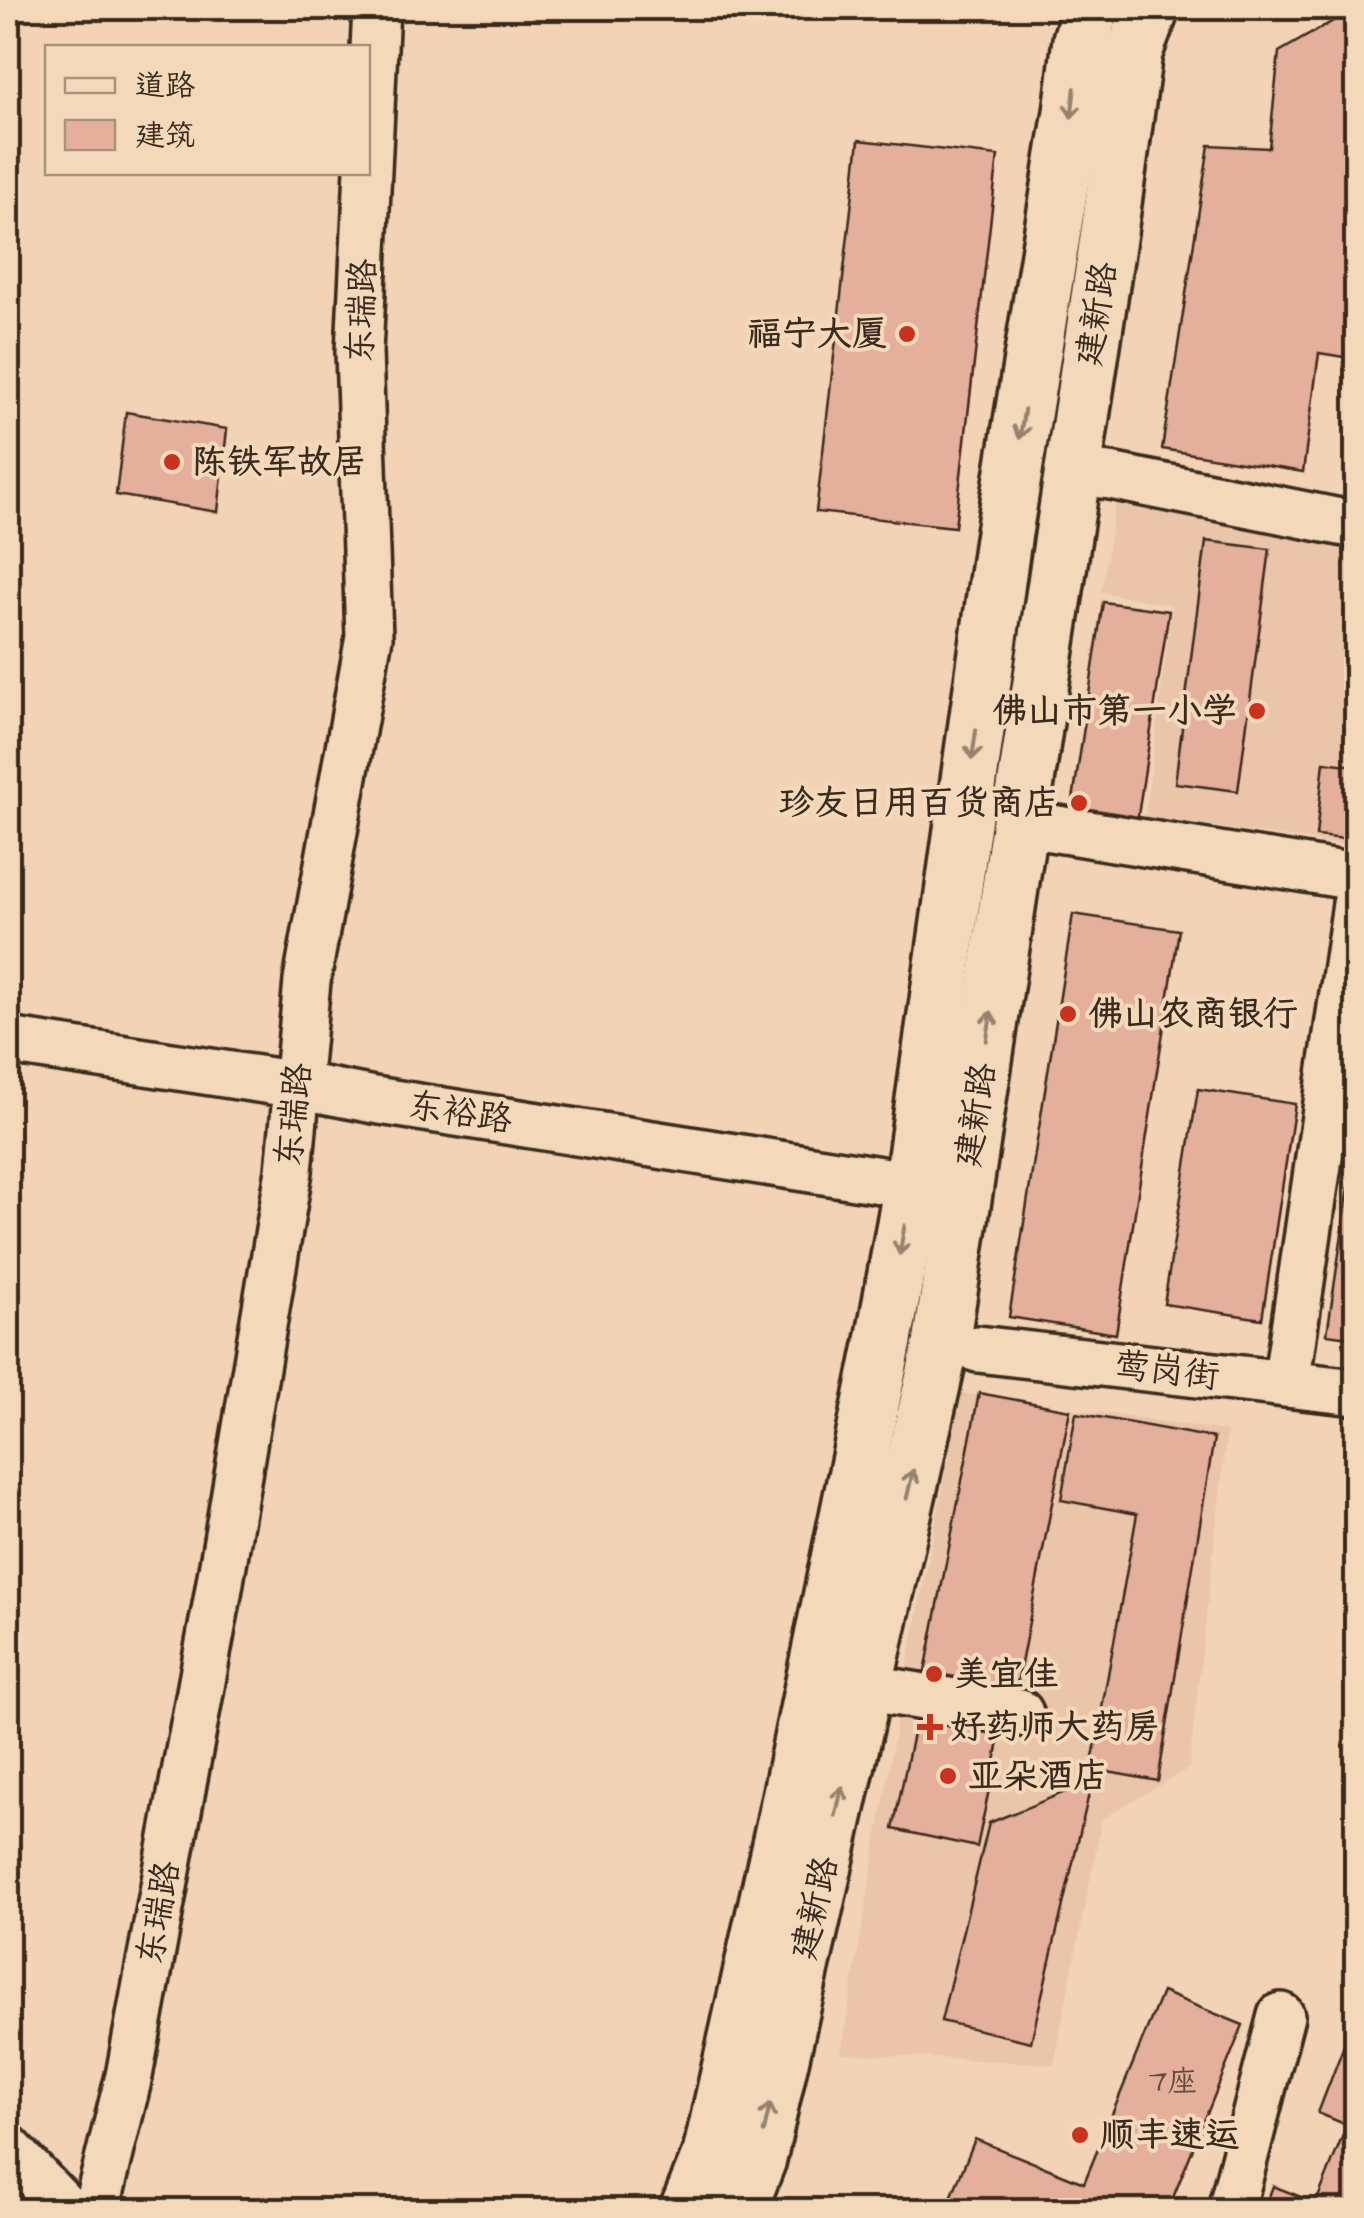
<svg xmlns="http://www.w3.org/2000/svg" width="1364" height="2218" font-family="'Architects Daughter','LXGW WenKai TC',sans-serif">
<rect width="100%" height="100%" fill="#f2d3b5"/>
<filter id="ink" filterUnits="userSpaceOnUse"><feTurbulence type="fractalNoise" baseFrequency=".01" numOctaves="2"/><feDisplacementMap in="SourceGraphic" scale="20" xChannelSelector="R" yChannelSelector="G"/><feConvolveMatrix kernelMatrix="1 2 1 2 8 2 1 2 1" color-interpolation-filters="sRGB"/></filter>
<g filter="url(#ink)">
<g fill="#eac5aa">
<polygon points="1117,495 1245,519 1356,549 1356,847 1145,817 1172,605 1101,592"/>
<polygon points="961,1393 1227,1431 1189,1768 1102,1819 1054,2064 841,2053 898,1715"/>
</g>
<g fill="#e4b09b" stroke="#3b2a1e" stroke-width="2.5">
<polygon points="1356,8 1356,359 1319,353 1303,472 1162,449 1209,145 1269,148 1279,52"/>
<polygon points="859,140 998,156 955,527 816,512"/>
<polygon points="126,412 227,429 218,512 116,495"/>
<polygon points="1206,541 1270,549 1238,791 1175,783"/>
<polygon points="1103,602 1169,611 1137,822 1071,813"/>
<polygon points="1324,762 1356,766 1356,840 1316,836"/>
<polygon points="1073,914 1179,930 1116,1334 1009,1317"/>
<polygon points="1198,1089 1295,1104 1262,1319 1164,1304"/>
<polygon points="1356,1140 1356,1338 1327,1334"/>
<polygon points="979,1393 1070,1410 1014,1700 923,1682"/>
<polygon points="1076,1413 1214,1438 1158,1781 1091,1769 1137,1514 1061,1500"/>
<polygon points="919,1705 1003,1723 977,1847 893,1829"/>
<polygon points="1092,1781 1031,2042 941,2021 989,1823"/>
<polygon points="1162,1992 1243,2025 1168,2210 946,2210 975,2139 1084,2183"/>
<polygon points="1356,2014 1356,2210 1264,2210 1273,2186 1316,2203 1347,2125 1318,2113"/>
</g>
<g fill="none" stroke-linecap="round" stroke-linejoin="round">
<g stroke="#3b2a1e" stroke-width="52">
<g id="minor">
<polyline points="1073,472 1110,476 1350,524"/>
<polyline points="1020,823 1356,877"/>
<polyline points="8,1041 297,1085 374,1100 912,1185"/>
<polyline points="978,1349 1356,1392"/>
<polyline points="1286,1384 1356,904"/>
<polyline points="864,1687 1020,1713"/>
<polyline points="8,2148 67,2210"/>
<polyline points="96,2210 129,2076 217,1600 289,1171 307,981 369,637 359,352 376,8"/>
<polyline points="1231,2210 1281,2016"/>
</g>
</g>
<g stroke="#3b2a1e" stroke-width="62">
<g id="major">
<polyline points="688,2210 711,2154 785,1822 884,1341 912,1185 1003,539 1072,112 1081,40 1091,8"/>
<polyline points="738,2210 758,2159 941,1345 1110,225 1134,52 1151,8"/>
</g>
</g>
<use href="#minor" stroke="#f3d9ba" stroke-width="45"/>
<use href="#major" stroke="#f3d9ba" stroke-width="55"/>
</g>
<defs><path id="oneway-shaft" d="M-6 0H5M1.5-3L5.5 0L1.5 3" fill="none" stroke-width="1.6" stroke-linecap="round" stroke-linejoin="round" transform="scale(2.5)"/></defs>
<g stroke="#97826c">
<use href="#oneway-shaft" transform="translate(1073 103) rotate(97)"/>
<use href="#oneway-shaft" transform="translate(1022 424) rotate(99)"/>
<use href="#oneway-shaft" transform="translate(974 745) rotate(98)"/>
<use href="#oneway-shaft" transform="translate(989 1026) rotate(-81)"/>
<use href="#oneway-shaft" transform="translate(902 1240) rotate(100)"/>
<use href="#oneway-shaft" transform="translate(910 1484) rotate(-77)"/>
<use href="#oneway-shaft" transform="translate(839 1801) rotate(-77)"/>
<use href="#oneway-shaft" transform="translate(767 2118) rotate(-77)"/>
</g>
</g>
<g fill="#c8321e" stroke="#f3d9ba" stroke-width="4">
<circle cx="907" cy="334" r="10"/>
<circle cx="172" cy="462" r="10"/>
<circle cx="1257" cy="711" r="10"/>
<circle cx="1079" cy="803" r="10"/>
<circle cx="1068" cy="1014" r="10"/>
<circle cx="934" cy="1674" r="10"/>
<path d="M925 1712h10v10h10v10h-10v10h-10v-10h-10v-10h10z"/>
<circle cx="948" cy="1776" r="10"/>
<circle cx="1080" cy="2135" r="10"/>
</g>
<g text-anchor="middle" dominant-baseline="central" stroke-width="8" stroke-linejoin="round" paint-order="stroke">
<g font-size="30" fill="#654c3d">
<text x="1173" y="2082">7座</text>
</g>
<g font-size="35" fill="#3b2a1e" stroke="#f3d9ba">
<text transform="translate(362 311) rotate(-88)">东瑞路</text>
<text transform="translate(1097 314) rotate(-81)">建新路</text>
<text transform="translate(460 1113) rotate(9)">东裕路</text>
<text transform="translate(294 1115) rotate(-84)">东瑞路</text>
<text transform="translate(976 1115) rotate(-81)">建新路</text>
<text transform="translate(1167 1371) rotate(7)">莺岗街</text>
<text transform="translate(815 1908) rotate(-77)">建新路</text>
<text transform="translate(159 1913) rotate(-80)">东瑞路</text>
</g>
<g font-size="35" font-weight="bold" fill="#3b2a1e" stroke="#f3d9ba" text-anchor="start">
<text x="887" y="334" text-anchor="end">福宁大厦</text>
<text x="192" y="462">陈铁军故居</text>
<text x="1237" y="711" text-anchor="end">佛山市第一小学</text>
<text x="1059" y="803" text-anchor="end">珍友日用百货商店</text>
<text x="1088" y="1014">佛山农商银行</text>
<text x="954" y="1674">美宜佳</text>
<text x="950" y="1727">好药师大药房</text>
<text x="968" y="1776">亚朵酒店</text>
<text x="1100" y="2135">顺丰速运</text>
</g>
</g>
<rect width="1364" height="2218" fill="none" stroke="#f3d9ba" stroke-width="40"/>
<rect x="20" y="20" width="1324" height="2178" fill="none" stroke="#3b2a1e" stroke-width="4" filter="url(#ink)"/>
<rect x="45" y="45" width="325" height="130" fill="#f3d9ba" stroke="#a9937c" stroke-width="2.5"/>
<rect x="65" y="78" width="50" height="15" fill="#f3d9ba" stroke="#a9937c" stroke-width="2.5"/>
<text x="135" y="95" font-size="30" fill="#3b2a1e">道路</text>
<rect x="65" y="120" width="50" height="30" fill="#e4b09b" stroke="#a9937c" stroke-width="2.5"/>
<text x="135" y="145" font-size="30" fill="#3b2a1e">建筑</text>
</svg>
